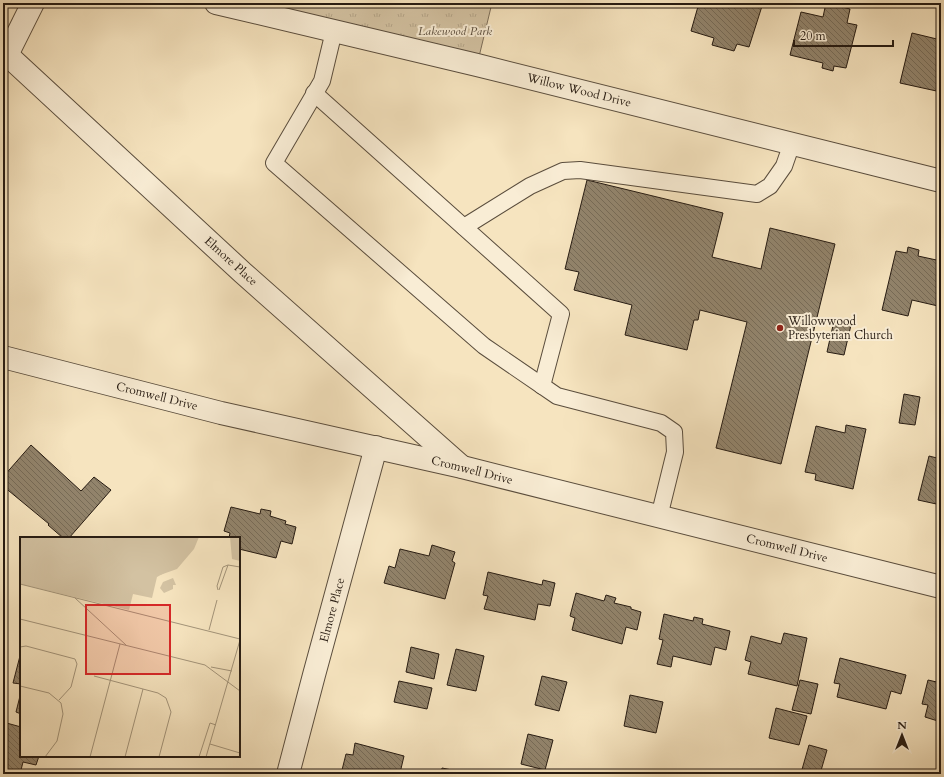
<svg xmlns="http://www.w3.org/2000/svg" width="944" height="777" font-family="Cardo,serif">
<defs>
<pattern id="grass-tufts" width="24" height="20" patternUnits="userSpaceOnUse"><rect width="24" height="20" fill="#d3c2a2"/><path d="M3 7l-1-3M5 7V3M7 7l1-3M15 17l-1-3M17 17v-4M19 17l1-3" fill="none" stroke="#b5a68a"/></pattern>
<pattern id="building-back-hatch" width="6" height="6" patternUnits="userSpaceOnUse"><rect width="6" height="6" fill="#92846c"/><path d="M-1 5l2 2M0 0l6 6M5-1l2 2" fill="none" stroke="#776b57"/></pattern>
</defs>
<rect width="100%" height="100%" fill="#f6e4bf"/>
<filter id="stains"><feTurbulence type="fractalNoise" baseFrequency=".005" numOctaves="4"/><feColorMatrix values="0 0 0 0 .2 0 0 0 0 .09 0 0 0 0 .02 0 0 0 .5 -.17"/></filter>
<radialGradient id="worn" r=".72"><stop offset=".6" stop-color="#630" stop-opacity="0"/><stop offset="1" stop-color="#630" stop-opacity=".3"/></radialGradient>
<polygon fill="url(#grass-tufts)" stroke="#7c6e5a" points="224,3 492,3 477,65"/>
<g fill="url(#building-back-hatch)" stroke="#261b12">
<polygon points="699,3 763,3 749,47 737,44 734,51 712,45 714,38 691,31"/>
<polygon points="826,3 850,9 847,23 857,25 846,68 834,66 833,71 822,68 823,63 790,55 801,12 823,17"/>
<polygon points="912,33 941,40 941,92 900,83"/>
<polygon points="587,180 723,213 712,257 761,269 770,228 835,244 781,464 716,448 747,322 700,310 698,320 694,320 687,350 625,335 632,305 574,290 579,272 565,269"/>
<polygon points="908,247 919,250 918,256 941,261 941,294 938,306 912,300 908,316 882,310 896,251 907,253"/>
<polygon points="834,321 851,325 844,355 827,352"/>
<polygon points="904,394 920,397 915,425 899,423"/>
<polygon points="846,425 866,429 853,489 815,480 816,474 805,472 816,426 845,433"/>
<polygon points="31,445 81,491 94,477 111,490 69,538 63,538 48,525 49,524 3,486 3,477"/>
<polygon points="929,456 941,459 941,505 918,500"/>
<polygon points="231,507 260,514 261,509 271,511 270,516 286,521 285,524 296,527 292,544 281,541 276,558 239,549 239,538 229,538 230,533 224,531"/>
<polygon points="432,545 455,552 452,561 455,563 445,599 384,583 389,566 395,568 400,549 429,556"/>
<polygon points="488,572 542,585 543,580 555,583 550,606 538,604 535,620 484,609 488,596 483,595"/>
<polygon points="576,593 604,601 606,595 616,598 614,603 631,607 631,609 641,612 637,630 626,627 622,644 572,630 575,618 570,616"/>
<polygon points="664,614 693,621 694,617 703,619 702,624 730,631 726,650 715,647 711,665 673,656 671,667 657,664 663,640 659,639"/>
<polygon points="784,633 807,638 797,686 748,674 751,662 745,660 751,636 781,644"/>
<polygon points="411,647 439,654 434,679 406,672"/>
<polygon points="456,649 484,656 476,691 447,685"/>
<polygon points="21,652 21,684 13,683"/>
<polygon points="840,658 906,675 901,694 891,691 886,709 837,697 840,684 834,683"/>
<polygon points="542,676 567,682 559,711 535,705"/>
<polygon points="800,680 818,684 811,714 792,710"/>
<polygon points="928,680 941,683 941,722 925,717 928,705 922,704"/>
<polygon points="399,681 432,688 427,709 394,702"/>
<polygon points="21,692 21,714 16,712"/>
<polygon points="630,695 663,702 656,733 624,726"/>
<polygon points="776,708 807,716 799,745 769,738"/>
<polygon points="3,722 21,727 21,756 39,756 36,765 23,762 20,774 3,774"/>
<polygon points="528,734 553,740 545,770 521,764"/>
<polygon points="355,743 404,756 400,773 404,774 341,774 346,754 353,755"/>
<polygon points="809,745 827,750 820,774 801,773"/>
<polygon points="442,768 457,771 456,774 441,774"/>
</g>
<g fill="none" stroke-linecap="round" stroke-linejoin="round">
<g stroke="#5a4d3d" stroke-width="18">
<g id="service">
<polyline points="334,31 322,81 274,163 484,346 557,396 661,423 674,432 675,452 659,517"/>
<polyline points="314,93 561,314 542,386"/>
<polyline points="464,227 530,186 563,171 580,170 757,194 770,186 784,166 792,143"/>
</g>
</g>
<g stroke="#5a4d3d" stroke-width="24">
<g id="minor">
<polyline points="3,51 243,273 462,467"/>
<polyline points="7,55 33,3"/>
<polyline points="288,774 314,675 376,447"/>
</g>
</g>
<g stroke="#5a4d3d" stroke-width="24">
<g id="tertiary">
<polyline points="216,3 477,65 941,181"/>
<polyline points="3,357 221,413 462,467 941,587"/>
</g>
</g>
<use href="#service" stroke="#f9edd5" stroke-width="16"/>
<use href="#minor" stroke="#f9edd5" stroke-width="22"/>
<use href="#tertiary" stroke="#f9edd5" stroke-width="22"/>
</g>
<circle fill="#8f2418" stroke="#f9edd5" stroke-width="1.5" cx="780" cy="328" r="4"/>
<g text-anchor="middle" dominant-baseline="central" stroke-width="4" stroke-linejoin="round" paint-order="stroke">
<g font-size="12" font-style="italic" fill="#5a4d3d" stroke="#f9edd5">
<text x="455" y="31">Lakewood Park</text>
</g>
<g font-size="12" fill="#261b12" stroke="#f9edd5">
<text transform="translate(579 90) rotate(14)">Willow Wood Drive</text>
<text transform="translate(231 261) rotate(42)">Elmore Place</text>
<text transform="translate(157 396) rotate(14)">Cromwell Drive</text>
<text transform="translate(472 470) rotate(14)">Cromwell Drive</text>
<text transform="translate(787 548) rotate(14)">Cromwell Drive</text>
<text transform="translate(332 610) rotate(-75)">Elmore Place</text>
</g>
<g font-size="12" fill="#261b12" stroke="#f9edd5" text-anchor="start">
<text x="788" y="321">Willowwood<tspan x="788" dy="14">Presbyterian Church</tspan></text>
</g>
</g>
<g transform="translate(20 537)">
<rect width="220" height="220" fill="#f6e4bf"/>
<path d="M0,0h174l-26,34 -11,6 -5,21 -19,-4 -4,16 -109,-26zM210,0h10v24l-8,-2zM153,41l3,7h-3v4l-9,4 -4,-5 3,-6z" fill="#d3c2a2"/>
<path d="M166,0h13l-5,12 -17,20 -17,6 -2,-2 13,-10z" fill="#d3c2a2"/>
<path d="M0,0h15l-8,35 -7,-2zM36,0l15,4 -9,39 -16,-3zM94,0h53l-3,29 -44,-12 -7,-12z" fill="#d3c2a2"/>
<path fill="none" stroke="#a3947a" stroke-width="1" d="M208,28l12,2M0,47l220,55M198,53l-1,-4 6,-19 5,-2 -9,25M55,61l51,47M0,82l185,46 35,26M189,93l8,-30M0,110l6,-1 49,13 2,5 -6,23 -12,13M191,130l21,4M74,139l64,17 8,5 5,14 -12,45M0,149l29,7 12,10 2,11 -6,27 -12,16M190,207l30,9M70,220l30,-113M105,220l18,-68M179,220l11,-34 6,2M186,220l34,-117"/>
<path fill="#d62828" fill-opacity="0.15" stroke="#d62828" stroke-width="2" d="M66,68h84v69h-84z"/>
<rect width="220" height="220" fill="none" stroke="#261b12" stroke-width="2"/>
</g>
<rect width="944" height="777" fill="none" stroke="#f6e4bf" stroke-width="16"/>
<rect x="4" y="4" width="936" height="769" fill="none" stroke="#261b12" stroke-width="2"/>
<rect x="8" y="8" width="928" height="761" fill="none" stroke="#261b12"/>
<g transform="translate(902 735)" stroke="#f9edd5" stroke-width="3" paint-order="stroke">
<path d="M0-3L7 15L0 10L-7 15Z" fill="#261b12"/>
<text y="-6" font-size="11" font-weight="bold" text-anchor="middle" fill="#261b12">N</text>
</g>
<path d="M794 40v6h99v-6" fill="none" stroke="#261b12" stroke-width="2"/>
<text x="800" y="40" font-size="12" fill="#261b12" stroke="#f9edd5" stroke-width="3" paint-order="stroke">20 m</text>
<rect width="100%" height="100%" filter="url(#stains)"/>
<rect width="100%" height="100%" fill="url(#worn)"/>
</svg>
